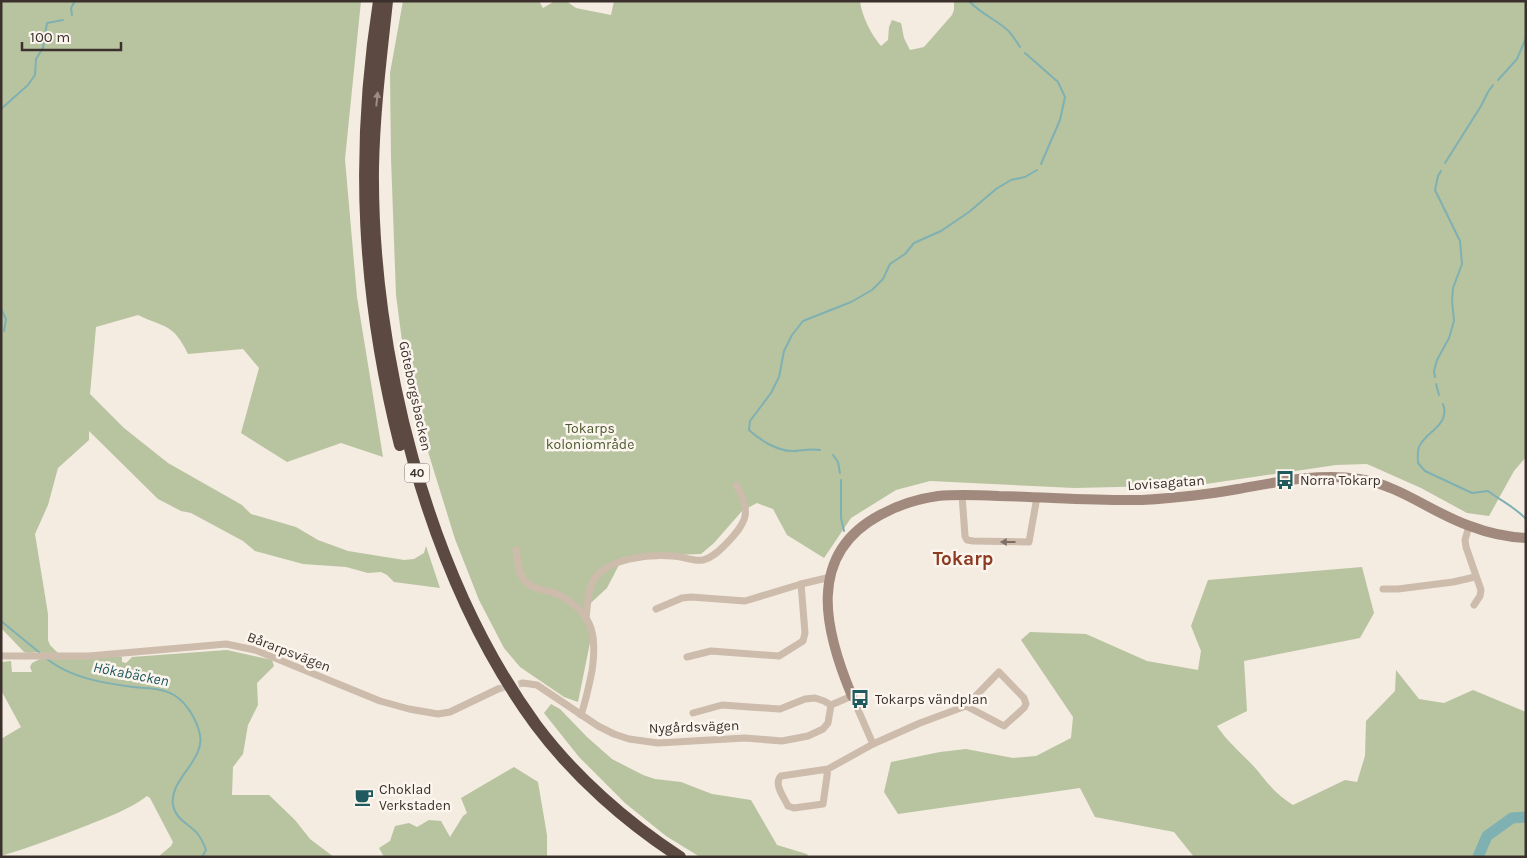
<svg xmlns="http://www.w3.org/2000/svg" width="1527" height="858" font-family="Karla,sans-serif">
<rect width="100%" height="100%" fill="#f4ebe1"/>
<g fill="#b8c4a0">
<path d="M1,1h360l-16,158 12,138 26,160 -42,-14 -54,19 -46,-29 18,-65 -16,-19 -55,5c-15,-31 -23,-26 -50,-39l-42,12 -6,67 34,34 44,35 74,42 9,9 45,13 22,13 30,11 56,9 10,-1 10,-6 2,-7 14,42 -46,-6 -7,-7 -6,-3 -13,1 -22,-6 -43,-3 -48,-13 -12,-10 -52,-28 -10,-2 -23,-12 -69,-68v9l-31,28 -10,37 -13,29 13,80v26l2,5 12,12h60v5l4,1 6,-6 95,-7 45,10 2,6 -17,17 1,22 -10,20 -5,29 -10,13 -1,28h37l26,25 15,19 24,18h-176l13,-11 2,-4 -23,-44 -3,-2c-17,13 -39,21 -59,29 -28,11 -57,22 -87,31v-117l20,-12 -20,-37v-28l10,-1 1,11h20l-2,-5 2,-4 12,-6 -3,-5 -13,1 -4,-1 -23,-24z"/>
<path d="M403,1h136l4,7 12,-7h11l10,7 35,7 3,-14h246c2,16 11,33 21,45l7,-6 1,-13 3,-7 9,3 3,15 6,12 14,-3 28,-32 2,-5v-9h572v456l-12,14 -25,45 -22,-3 -46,-25 -54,-24 -31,1 -137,20 -124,3 -145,-7 -34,9 -45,28 -27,40 -37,-23 -14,-26 -16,-6 -15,8 -28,32 -13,11 -78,3 -16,31 -27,25 12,20 -14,69 -14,-5 -44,-30 -16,-19 -25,-48 -24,-61 -47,-152 -12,-92 -5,-137 -1,-85z"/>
<path d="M1362,567l12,46 -14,25 -116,23 3,50 -30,15c11,17 27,29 40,44 11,14 20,25 36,35l52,-25 12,2 8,-26 1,-35 29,-30 1,-21 23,29 25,4 29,-13 53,22v145h-332l-20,-25 -79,-15 -15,-29 -182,26 -14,-22 7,-30 49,-10 26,-3 47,9 23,-2 35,-18 2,-21 -52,-77 9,-8 56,2 61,27 51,9 3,-19 -10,-25 17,-46z"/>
<polygon points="551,704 560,709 587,737 612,759 643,775 655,779 681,782 712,794 751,800 777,845 807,854 809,857 700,857 666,836 625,803 579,757 544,713"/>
<polygon points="514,767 538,782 547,835 547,857 384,857 379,848 390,841 395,826 409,823 417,827 429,820 441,821 450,837 463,816 467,813 461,798"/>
</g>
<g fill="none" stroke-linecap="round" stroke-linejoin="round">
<g stroke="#7fb0b2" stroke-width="2">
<path d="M969,1c11,12 24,17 36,27 7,5 10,12 15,19"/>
<polyline points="72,15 71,8 75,1"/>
<polyline points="1025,53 1058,82 1065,97 1060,120 1041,164"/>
<polyline points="1498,80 1517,59 1526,38"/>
<polyline points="1,109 28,85 35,75 36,59 43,48 47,23 63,20"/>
<polyline points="1445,163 1481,106 1488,92 1493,85"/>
<polyline points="1,309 6,319 4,331"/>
<polyline points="1435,377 1434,371 1437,360 1449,338 1454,321 1452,301 1453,288 1462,264 1460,241 1435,190 1438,176 1441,171"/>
<polyline points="1436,384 1439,395"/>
<path d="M1443,404c8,21 -18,28 -24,43 -2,5 -1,12 -1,16l7,8 47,22 16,-2c13,10 27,16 38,28"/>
<path d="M820,450c-10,-2 -19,1 -28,1 -15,0 -32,-11 -43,-21l1,-9 21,-28 8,-16 5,-26 8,-16 11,-14 48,-19 21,-12 11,-11 7,-15 15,-10 9,-11 27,-12 28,-19 27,-23 15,-9 14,-3 12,-7"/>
<polyline points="833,455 838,462 840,473"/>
<polyline points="841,480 841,518 844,531"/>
<polyline points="1,621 40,653"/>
<path d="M47,659c24,19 56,24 86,28 13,1 29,1 41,8 13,8 23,25 26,40 5,26 -31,44 -27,70 3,15 15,18 24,28 4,5 7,11 9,17l-4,7"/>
</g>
<polyline stroke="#7fb0b2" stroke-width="11" points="1478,857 1487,836 1512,818 1526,817"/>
<polyline stroke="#cfc6bd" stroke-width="7" stroke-dasharray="7 3.5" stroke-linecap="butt" points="498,689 523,683"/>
<g stroke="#cdbbac" stroke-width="7">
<polyline points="962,495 965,536 967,540 973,541 1029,542 1037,497"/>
<polyline points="1469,526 1465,540 1466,547 1481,590 1480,596 1474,605"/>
<path d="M516,550c2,10 2,25 10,32 9,9 25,8 35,14 33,19 36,40 31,75 -3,15 -6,29 -11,44"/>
<polyline points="1383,589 1398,589 1453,582 1475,577"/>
<polyline points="656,609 682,598 691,597 745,601 801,584 831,577"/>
<path d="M586,617c2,-12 1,-27 8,-38 15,-21 56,-25 79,-23 9,0 21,6 30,4 9,-2 16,-9 22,-15 21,-22 28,-32 11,-60"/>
<polyline points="1,656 89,656 226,644 255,650 380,701 409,709 438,714 450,712 498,689"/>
<polyline points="687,657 711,651 779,656 803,641 805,633 801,584"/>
<path d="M523,683l14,2 61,41 16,8 15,5 29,4 87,-5 37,3 26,-5 15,-7 5,-6 3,-18 21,-9 21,48 -45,25 -47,7c-8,8 3,21 7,30l6,2 29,-4 5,-35"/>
<polyline points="693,713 722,705 780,709 805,699 815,698 824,701 831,705"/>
<polyline points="873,744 920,723 966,706 999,672 1024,698 1026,704 1024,708 1004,726 966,706"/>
</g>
<path stroke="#a18a7d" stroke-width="10" d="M852,696c-27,-64 -47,-141 28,-181 18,-10 37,-16 58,-19 20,-2 40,-1 61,0 48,1 95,5 143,4 32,-2 64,-5 96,-11 40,-7 79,-16 121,-10 41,6 73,34 111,47 18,7 37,11 56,12"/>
<g stroke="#5c4a42" stroke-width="12">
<path d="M379,1c-24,152 -17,295 21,444"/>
<path d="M387,1c-6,56 -13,111 -14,167 -2,183 54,408 163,557 38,51 90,97 144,132"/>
</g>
</g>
<defs><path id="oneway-solid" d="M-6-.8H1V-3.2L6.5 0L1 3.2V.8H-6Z" transform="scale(1.25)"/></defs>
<use fill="#9c8e87" href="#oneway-solid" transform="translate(377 99) rotate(-84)"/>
<use fill="#7d6f65" href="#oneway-solid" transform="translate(1008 542) rotate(-180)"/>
<defs>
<g id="bus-bare" transform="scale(1.5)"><path d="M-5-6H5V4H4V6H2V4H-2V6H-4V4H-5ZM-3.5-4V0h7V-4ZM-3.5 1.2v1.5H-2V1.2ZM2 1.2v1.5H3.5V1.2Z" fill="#1f5a5e" stroke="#fbf5ee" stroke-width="2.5" paint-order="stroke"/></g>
<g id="cafe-bare" transform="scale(1.5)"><path d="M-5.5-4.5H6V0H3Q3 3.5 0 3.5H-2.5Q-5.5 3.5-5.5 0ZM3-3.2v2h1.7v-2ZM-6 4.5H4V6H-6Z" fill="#1f5a5e" stroke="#fbf5ee" stroke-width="2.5" paint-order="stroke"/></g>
</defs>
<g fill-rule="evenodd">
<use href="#bus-bare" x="1285" y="480"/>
<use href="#bus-bare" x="860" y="699"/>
<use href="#cafe-bare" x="364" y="797"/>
</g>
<g text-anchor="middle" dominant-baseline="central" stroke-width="5" stroke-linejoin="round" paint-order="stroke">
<rect fill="#fbf5ee" stroke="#756b66" stroke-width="1" x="404.5" y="463.5" width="25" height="19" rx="4"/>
<g font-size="12" font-weight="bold" fill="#3b302b">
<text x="417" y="473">40</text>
</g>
<g font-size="14" fill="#3b302b" stroke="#fbf5ee">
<text transform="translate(415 396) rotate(78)">Göteborgsbacken</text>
<text transform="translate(1166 483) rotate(-4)">Lovisagatan</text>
<text transform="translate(289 652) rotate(21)">Bårarpsvägen</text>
<text transform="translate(694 727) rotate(-2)">Nygårdsvägen</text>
</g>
<g font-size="14" fill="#4a5a2e" stroke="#fbf5ee">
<text x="590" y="428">Tokarps<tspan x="590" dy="16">koloniområde</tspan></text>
</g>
<g font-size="14" fill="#3b302b" stroke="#fbf5ee" text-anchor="start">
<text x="1300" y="480">Norra Tokarp</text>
<text x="875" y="699">Tokarps vändplan</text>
<text x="379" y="789">Choklad<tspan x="379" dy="16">Verkstaden</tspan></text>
</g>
<g font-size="15" font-style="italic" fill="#1f5a5e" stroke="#fbf5ee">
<text transform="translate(131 674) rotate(11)">Hökabäcken</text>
</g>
<g font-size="19" font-weight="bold" fill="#8c3b22" stroke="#fbf5ee">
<text x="963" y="559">Tokarp</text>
</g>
</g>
<rect width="1527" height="858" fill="none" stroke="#3b302b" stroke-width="5"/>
<path d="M22 42v8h99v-8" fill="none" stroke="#3b302b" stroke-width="2.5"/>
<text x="30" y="42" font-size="15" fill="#3b302b" stroke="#fbf5ee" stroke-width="4" paint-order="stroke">100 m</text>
</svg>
